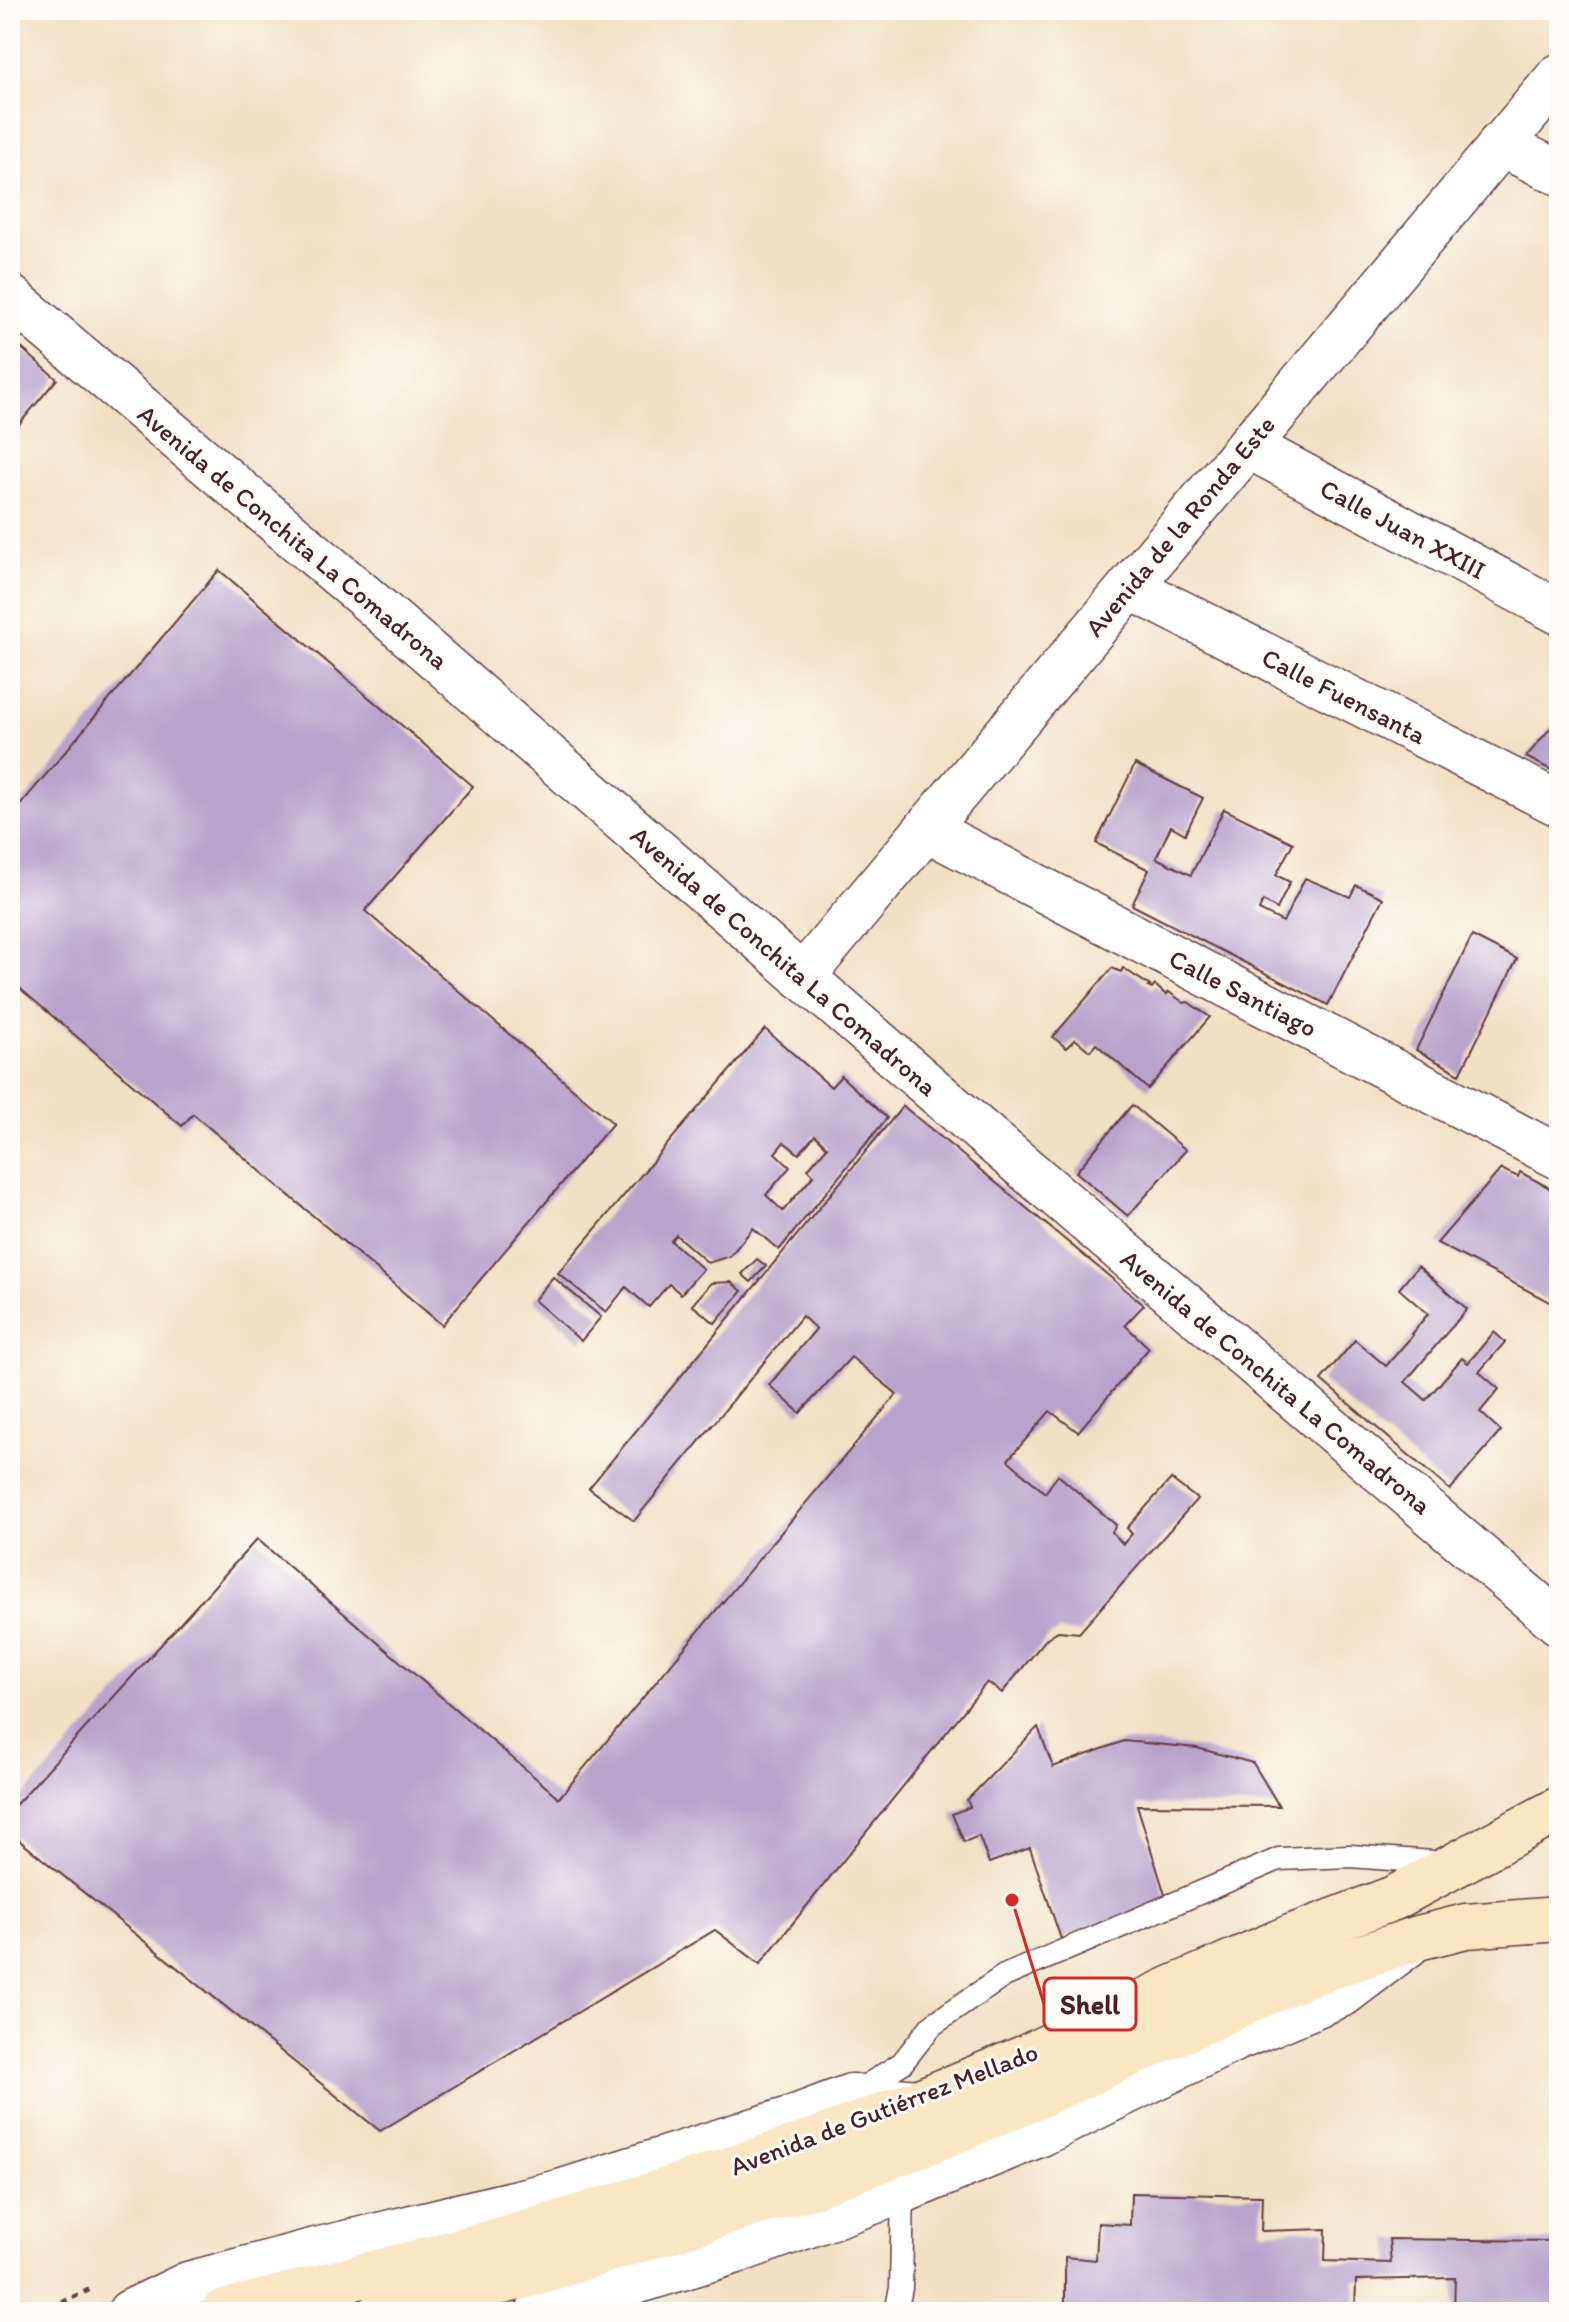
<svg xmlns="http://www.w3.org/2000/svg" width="1569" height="2322" font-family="Itim,sans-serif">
<rect width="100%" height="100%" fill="#fdfcf7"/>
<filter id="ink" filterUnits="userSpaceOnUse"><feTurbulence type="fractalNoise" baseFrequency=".0125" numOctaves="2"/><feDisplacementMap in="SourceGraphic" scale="16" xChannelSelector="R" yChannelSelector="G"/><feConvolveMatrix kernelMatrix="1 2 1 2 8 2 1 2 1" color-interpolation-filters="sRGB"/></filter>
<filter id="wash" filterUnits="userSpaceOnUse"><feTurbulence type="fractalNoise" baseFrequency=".006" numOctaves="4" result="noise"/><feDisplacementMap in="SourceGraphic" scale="32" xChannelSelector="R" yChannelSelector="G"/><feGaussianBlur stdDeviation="1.8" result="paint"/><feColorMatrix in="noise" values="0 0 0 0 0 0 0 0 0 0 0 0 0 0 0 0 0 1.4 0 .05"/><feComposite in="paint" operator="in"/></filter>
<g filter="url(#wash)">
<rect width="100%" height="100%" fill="#f1e0c3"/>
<g id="blocks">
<g fill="#b8a3cc" fill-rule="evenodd">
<polygon points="10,338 57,379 10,435"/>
<polygon points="219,570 473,786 365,911 613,1123 442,1325 193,1114 182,1126 10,980 10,817"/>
<polygon points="1553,725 1559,729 1559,774 1526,757"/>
<polygon points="1135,764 1203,798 1185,834 1171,826 1156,858 1191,875 1224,809 1293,843 1276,875 1290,882 1277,909 1263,901 1259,910 1283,922 1305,878 1350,897 1356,885 1383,898 1328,1005 1132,905 1149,870 1096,843"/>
<polygon points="1472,936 1517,959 1460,1074 1416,1050"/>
<polygon points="1112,968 1121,972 1123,968 1150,986 1148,987 1152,989 1155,985 1166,995 1169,992 1184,1003 1188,1002 1210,1017 1148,1089 1096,1044 1090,1051 1075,1039 1066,1048 1053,1037"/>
<path d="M765,1029l66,58 10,-11 46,42 -108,132 -26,-22 -23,28 -22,7 -32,-28 -5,6 32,28 -22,25 -12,-10 -20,23 -23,-20 -20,25 -48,-39zM815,1135l12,12 -19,22 6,6 -31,36 -17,-16 24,-28 -15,-14 9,-11 15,12z"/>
<polygon points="1132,1105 1186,1150 1128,1216 1076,1172"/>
<polygon points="903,1106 1144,1305 1125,1325 1149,1348 1078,1432 1050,1411 1008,1460 1045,1493 1058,1475 1116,1525 1112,1532 1123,1544 1132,1534 1127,1528 1171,1479 1197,1499 1079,1633 1058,1631 1047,1638 1002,1693 987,1682 760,1964 715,1930 380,2131 10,1833 10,1811 257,1539 559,1798 897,1394 851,1357 800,1413 769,1385 816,1329 802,1316 634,1521 589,1488"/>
<polygon points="1501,1169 1518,1177 1520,1172 1559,1193 1559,1307 1437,1243"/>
<polygon points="757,1259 766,1266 751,1282 742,1274"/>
<polygon points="1418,1266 1467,1309 1405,1382 1426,1400 1462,1358 1468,1363 1494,1332 1505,1342 1479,1372 1499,1389 1480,1412 1501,1431 1450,1490 1321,1380 1355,1340 1386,1366 1413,1335 1411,1334 1428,1314 1399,1289"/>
<polygon points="553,1277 601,1317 581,1341 534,1300"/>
<polygon points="731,1282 742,1291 715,1323 692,1305 711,1283"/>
<polygon points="1038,1727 1053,1767 1124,1741 1197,1748 1253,1763 1279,1806 1137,1805 1167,1901 1061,1939 1030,1848 989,1863 979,1836 964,1842 952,1814 970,1807 967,1800"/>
<polygon points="1131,2193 1262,2196 1261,2231 1326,2229 1325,2261 1391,2263 1389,2239 1559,2241 1559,2312 1454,2312 1455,2278 1356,2280 1355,2312 1065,2312 1065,2257 1096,2260 1098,2223 1130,2225"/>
</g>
</g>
</g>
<g filter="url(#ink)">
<use href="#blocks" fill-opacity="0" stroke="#633c42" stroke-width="2"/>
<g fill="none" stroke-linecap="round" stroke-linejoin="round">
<g stroke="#633c42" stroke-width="25">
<g id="lane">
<polyline points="855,2093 902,2063 932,2025 1004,1976 1279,1859 1350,1856 1446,1863"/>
<polyline points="896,2312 901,2288 903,2191"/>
</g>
</g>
<g stroke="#633c42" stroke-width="47">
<g id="street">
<polyline points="1500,144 1559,173"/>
<polyline points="10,297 364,596 954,1108 1559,1623"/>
<polyline points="1248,446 1559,612"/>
<polyline points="1130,587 1559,804"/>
<polyline points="926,829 1559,1157"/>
<polyline points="802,977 1559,76"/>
<polyline points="130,2312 188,2284 316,2250 563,2191 787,2120 851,2096 917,2102"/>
<polyline points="538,2312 740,2250 903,2191 1041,2134 1233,2040 1343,1994 1409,1944"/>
</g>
</g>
<g stroke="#633c42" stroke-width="47">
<g id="secondary">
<polyline points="223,2312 512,2237 660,2192 799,2146 917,2102 1026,2057 1172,1988 1293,1936 1394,1898 1559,1809"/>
<polyline points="381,2312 523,2277 813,2186 932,2141 1043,2094 1307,1975 1418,1938 1466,1926 1559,1919"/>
</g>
</g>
<polyline stroke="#633c42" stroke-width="5" stroke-dasharray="6 6" stroke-linecap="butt" points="40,2312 91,2289"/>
<use href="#lane" stroke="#fff" stroke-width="22"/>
<use href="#street" stroke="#fff" stroke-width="44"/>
<use href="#secondary" stroke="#fbe6c4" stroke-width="44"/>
</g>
</g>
<g text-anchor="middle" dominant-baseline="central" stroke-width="6" stroke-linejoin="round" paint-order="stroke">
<g font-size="26" fill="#4a1f2b" stroke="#fdfcf7">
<text transform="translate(1180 526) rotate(-50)">Avenida de la Ronda Este</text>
<text transform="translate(1403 529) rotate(28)">Calle Juan XXIII</text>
<text transform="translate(293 537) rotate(40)">Avenida de Conchita La Comadrona</text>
<text transform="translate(1344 696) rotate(27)">Calle Fuensanta</text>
<text transform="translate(784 961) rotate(41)">Avenida de Conchita La Comadrona</text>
<text transform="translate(1243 993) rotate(27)">Calle Santiago</text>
<text transform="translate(1276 1382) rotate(40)">Avenida de Conchita La Comadrona</text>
<text transform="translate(884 2109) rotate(-21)">Avenida de Gutiérrez Mellado</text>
</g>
</g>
<path fill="none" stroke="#d62828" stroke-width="3" d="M1012 1900L1044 2004"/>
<circle fill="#d62828" stroke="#fdfcf7" stroke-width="3" cx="1012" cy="1900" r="8"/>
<rect fill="#fdfcf7" stroke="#d62828" stroke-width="3" x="1044" y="1978" width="92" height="52" rx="8"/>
<g font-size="28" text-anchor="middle" font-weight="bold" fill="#4a1f2b">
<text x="1090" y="2014">Shell</text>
</g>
<rect width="1569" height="2322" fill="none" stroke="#fdfcf7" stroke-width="40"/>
</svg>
